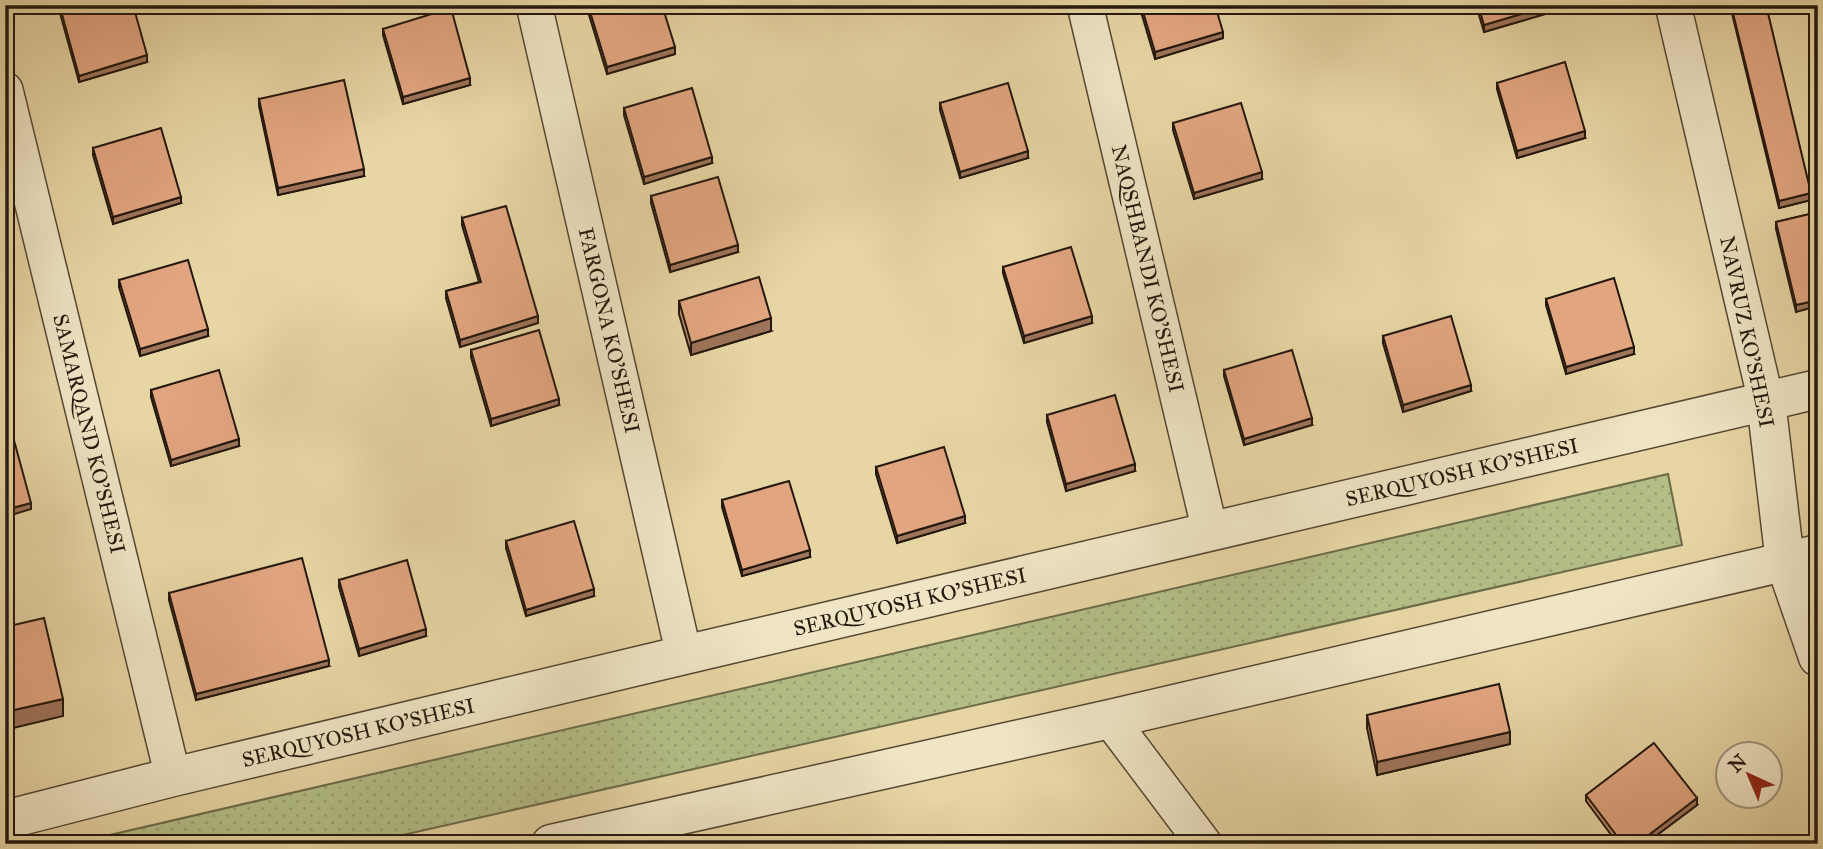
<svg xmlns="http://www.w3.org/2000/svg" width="1823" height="849" font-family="'IM FELL Great Primer',serif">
<defs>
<pattern id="grass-dots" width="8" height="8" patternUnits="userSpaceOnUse" patternTransform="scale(1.75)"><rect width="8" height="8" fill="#b3be87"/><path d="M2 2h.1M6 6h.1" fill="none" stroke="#9aa373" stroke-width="1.8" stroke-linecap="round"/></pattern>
</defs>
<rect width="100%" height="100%" fill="#e7d5a4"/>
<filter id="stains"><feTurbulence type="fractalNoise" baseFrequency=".00286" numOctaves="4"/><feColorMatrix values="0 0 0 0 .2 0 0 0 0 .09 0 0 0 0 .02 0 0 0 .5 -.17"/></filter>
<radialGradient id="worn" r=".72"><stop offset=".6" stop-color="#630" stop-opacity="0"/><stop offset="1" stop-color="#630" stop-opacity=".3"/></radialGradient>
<polygon fill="url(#grass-dots)" stroke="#6c6b4a" stroke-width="2" points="1668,474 1682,545 363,844 71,844"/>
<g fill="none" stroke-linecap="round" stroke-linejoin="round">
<g stroke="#554734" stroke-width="38">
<g id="minor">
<path id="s1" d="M534,5l150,650"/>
<path id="s2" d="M1085,5l125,526"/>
<polyline points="1673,5 1766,401"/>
<path id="s3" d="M5,90l168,687"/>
<polyline points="1110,719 1204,844"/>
</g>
</g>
<g stroke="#554734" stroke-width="41">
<g id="tertiary">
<polyline points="1766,401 1785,562 1818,657"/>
<path id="s4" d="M5,820l168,-43 511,-122 1134,-266"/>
<polyline points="551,844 1110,719 1818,554"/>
</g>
</g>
<use href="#minor" stroke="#efe4c4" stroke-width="35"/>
<use href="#tertiary" stroke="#efe4c4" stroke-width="38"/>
</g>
<g fill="#c28e6e" stroke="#24180e" stroke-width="2">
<polygon points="586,5 662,5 675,54 607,74"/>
<polygon points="1139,5 1215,5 1223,38 1155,59"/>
<polygon points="1476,5 1552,5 1552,12 1484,32"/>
<polygon points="1730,5 1766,5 1811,200 1779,208"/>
<polygon points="60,7 147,62 79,82 60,13"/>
<polygon points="383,29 470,85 403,104 383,35"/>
<polygon points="1497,83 1585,138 1517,158 1497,89"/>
<polygon points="259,99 364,176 278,195 259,106"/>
<polygon points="940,103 1028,158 960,178 940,110"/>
<polygon points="624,108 712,163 644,184 624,115"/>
<polygon points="1173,123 1262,179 1194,199 1173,130"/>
<polygon points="93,148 181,203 113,224 93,155"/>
<polygon points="651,196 738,252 670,272 651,203"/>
<polygon points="1818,212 1796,312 1776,229 1776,222"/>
<polygon points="462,218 538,323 460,347 446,298 446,291 479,282 462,225"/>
<polygon points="1003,267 1092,323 1024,343 1003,273"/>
<polygon points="119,280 208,336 140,356 119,287"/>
<polygon points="1546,299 1634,354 1566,374 1546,305"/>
<polygon points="679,301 771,331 691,355 679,314"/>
<polygon points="1383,336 1471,391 1403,412 1383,343"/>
<polygon points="471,350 559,405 491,426 471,357"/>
<polygon points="1224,370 1312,425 1244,445 1224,376"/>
<polygon points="151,390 239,446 171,466 151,397"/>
<polygon points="1047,415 1135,471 1066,491 1047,422"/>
<polygon points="876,467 965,523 897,543 876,474"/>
<polygon points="722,500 810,557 742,576 722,507"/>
<polygon points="506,541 594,596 526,616 506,548"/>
<polygon points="339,580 426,636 359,656 339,587"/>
<polygon points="169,593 329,666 196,700 169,600"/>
<polygon points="1367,715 1510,744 1377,775 1367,728"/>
<polygon points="1586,795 1697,805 1645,844 1618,844 1586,801"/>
</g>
<g fill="#9e745a" stroke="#24180e" stroke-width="2">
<polygon points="923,5 946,5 916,14 916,7"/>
<polygon points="1552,5 1552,12 1484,32 1484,25"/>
<polygon points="1223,32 1223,38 1155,59 1155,52"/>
<polygon points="675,47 675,54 607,74 607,67"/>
<polygon points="147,55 147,62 79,82 79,76"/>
<polygon points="470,78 470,85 403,104 403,97"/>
<polygon points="1585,131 1585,138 1517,158 1517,151"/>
<polygon points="1028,151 1028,158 960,178 960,172"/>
<polygon points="712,157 712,163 644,184 644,177"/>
<polygon points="364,169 364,176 278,195 278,188"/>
<polygon points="1262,172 1262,179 1194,199 1194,193"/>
<polygon points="1811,193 1811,200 1779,208 1779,201"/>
<polygon points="181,197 181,203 113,224 113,217"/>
<polygon points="738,245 738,252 670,272 670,265"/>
<polygon points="1818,300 1818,306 1796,312 1796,305"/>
<polygon points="538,316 538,323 460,347 460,340"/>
<polygon points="1092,316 1092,323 1024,343 1024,336"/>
<polygon points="771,318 771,331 691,355 691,343"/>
<polygon points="208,329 208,336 140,356 140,349"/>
<polygon points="1634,347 1634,354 1566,374 1566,367"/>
<polygon points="1471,385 1471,391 1403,412 1403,405"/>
<polygon points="559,399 559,405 491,426 491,419"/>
<polygon points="1312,418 1312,425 1244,445 1244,439"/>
<polygon points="239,439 239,446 171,466 171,460"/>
<polygon points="1135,464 1135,471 1066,491 1066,484"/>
<polygon points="31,503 31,509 5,517 5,510"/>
<polygon points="965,516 965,523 897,543 897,536"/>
<polygon points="810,550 810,557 742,576 742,570"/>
<polygon points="594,589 594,596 526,616 526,610"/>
<polygon points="426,629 426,636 359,656 359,649"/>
<polygon points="329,660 329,666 196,700 196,694"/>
<polygon points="63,699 63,716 5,730 5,712"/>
<polygon points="1510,732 1510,744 1377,775 1377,762"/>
<polygon points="1697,798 1697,805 1645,844 1637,844"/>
</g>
<g fill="#e1a580" stroke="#24180e" stroke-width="2">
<polygon points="65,5 133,5 147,55 79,76 60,7"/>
<polygon points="588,5 662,5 675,47 607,67"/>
<polygon points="1141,5 1215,5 1223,32 1155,52"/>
<polygon points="1478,5 1551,5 1484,25"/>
<polygon points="1731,5 1766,5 1811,193 1779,201"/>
<polygon points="451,8 470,78 403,97 383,29"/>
<polygon points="1565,62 1585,131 1517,151 1497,83"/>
<polygon points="344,80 364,169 278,188 259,99"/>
<polygon points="1008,83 1028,151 960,172 940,103"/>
<polygon points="692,88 712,157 644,177 624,108"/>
<polygon points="1241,103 1262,172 1194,193 1173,123"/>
<polygon points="161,128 181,197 113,217 93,148"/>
<polygon points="718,177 738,245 670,265 651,196"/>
<polygon points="506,206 538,316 460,340 446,291 481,282 462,218"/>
<polygon points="1818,212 1818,300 1796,305 1776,222"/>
<polygon points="1071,247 1092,316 1024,336 1003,267"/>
<polygon points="188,260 208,329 140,349 119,280"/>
<polygon points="759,277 771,318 691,343 679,301"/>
<polygon points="1614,278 1634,347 1566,367 1546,299"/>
<polygon points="1451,316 1471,385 1403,405 1383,336"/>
<polygon points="539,330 559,399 491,419 471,350"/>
<polygon points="1292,350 1312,418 1244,439 1224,370"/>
<polygon points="219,370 239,439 171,460 151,390"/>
<polygon points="1115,395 1135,464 1066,484 1047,415"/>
<polygon points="5,407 31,503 5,510"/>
<polygon points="944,447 965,516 897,536 876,467"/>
<polygon points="789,481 810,550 742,570 722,500"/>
<polygon points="574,521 594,589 526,610 506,541"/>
<polygon points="302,558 329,660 196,694 169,593"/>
<polygon points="407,560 426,629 359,649 339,580"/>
<polygon points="44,618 63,699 5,712 5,627"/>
<polygon points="1499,684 1510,732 1377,762 1367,715"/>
<polygon points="1654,743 1697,798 1637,844 1623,844 1586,795"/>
</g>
<g text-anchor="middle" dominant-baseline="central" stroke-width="7" stroke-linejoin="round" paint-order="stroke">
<g font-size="21" fill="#24180e" stroke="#efe4c4">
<text stroke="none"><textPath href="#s2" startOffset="271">NAQSHBANDI KO'SHESI</textPath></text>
<text stroke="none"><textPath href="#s1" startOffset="334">FARGONA KO'SHESI</textPath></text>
<text transform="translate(1747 332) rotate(78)">NAVRUZ KO'SHESI</text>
<text stroke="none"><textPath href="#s3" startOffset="354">SAMARQAND KO'SHESI</textPath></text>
<text stroke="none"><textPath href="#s4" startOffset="1498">SERQUYOSH KO'SHESI</textPath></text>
<text stroke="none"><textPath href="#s4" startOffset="931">SERQUYOSH KO'SHESI</textPath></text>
<text stroke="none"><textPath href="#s4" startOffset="364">SERQUYOSH KO'SHESI</textPath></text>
</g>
</g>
<rect width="1823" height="849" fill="none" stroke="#e7d5a4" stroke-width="28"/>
<rect x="7" y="7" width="1809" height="835" fill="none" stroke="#24180e" stroke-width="3.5"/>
<rect x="14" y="14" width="1795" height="821" fill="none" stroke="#24180e" stroke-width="2"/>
<g transform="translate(1749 775) rotate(316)"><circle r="33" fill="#efe4c4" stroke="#9e927b" stroke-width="2"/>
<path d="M0-5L12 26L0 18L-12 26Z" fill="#8f2418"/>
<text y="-10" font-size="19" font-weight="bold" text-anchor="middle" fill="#24180e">N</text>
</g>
<rect width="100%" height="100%" filter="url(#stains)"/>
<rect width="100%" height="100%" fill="url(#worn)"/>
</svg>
